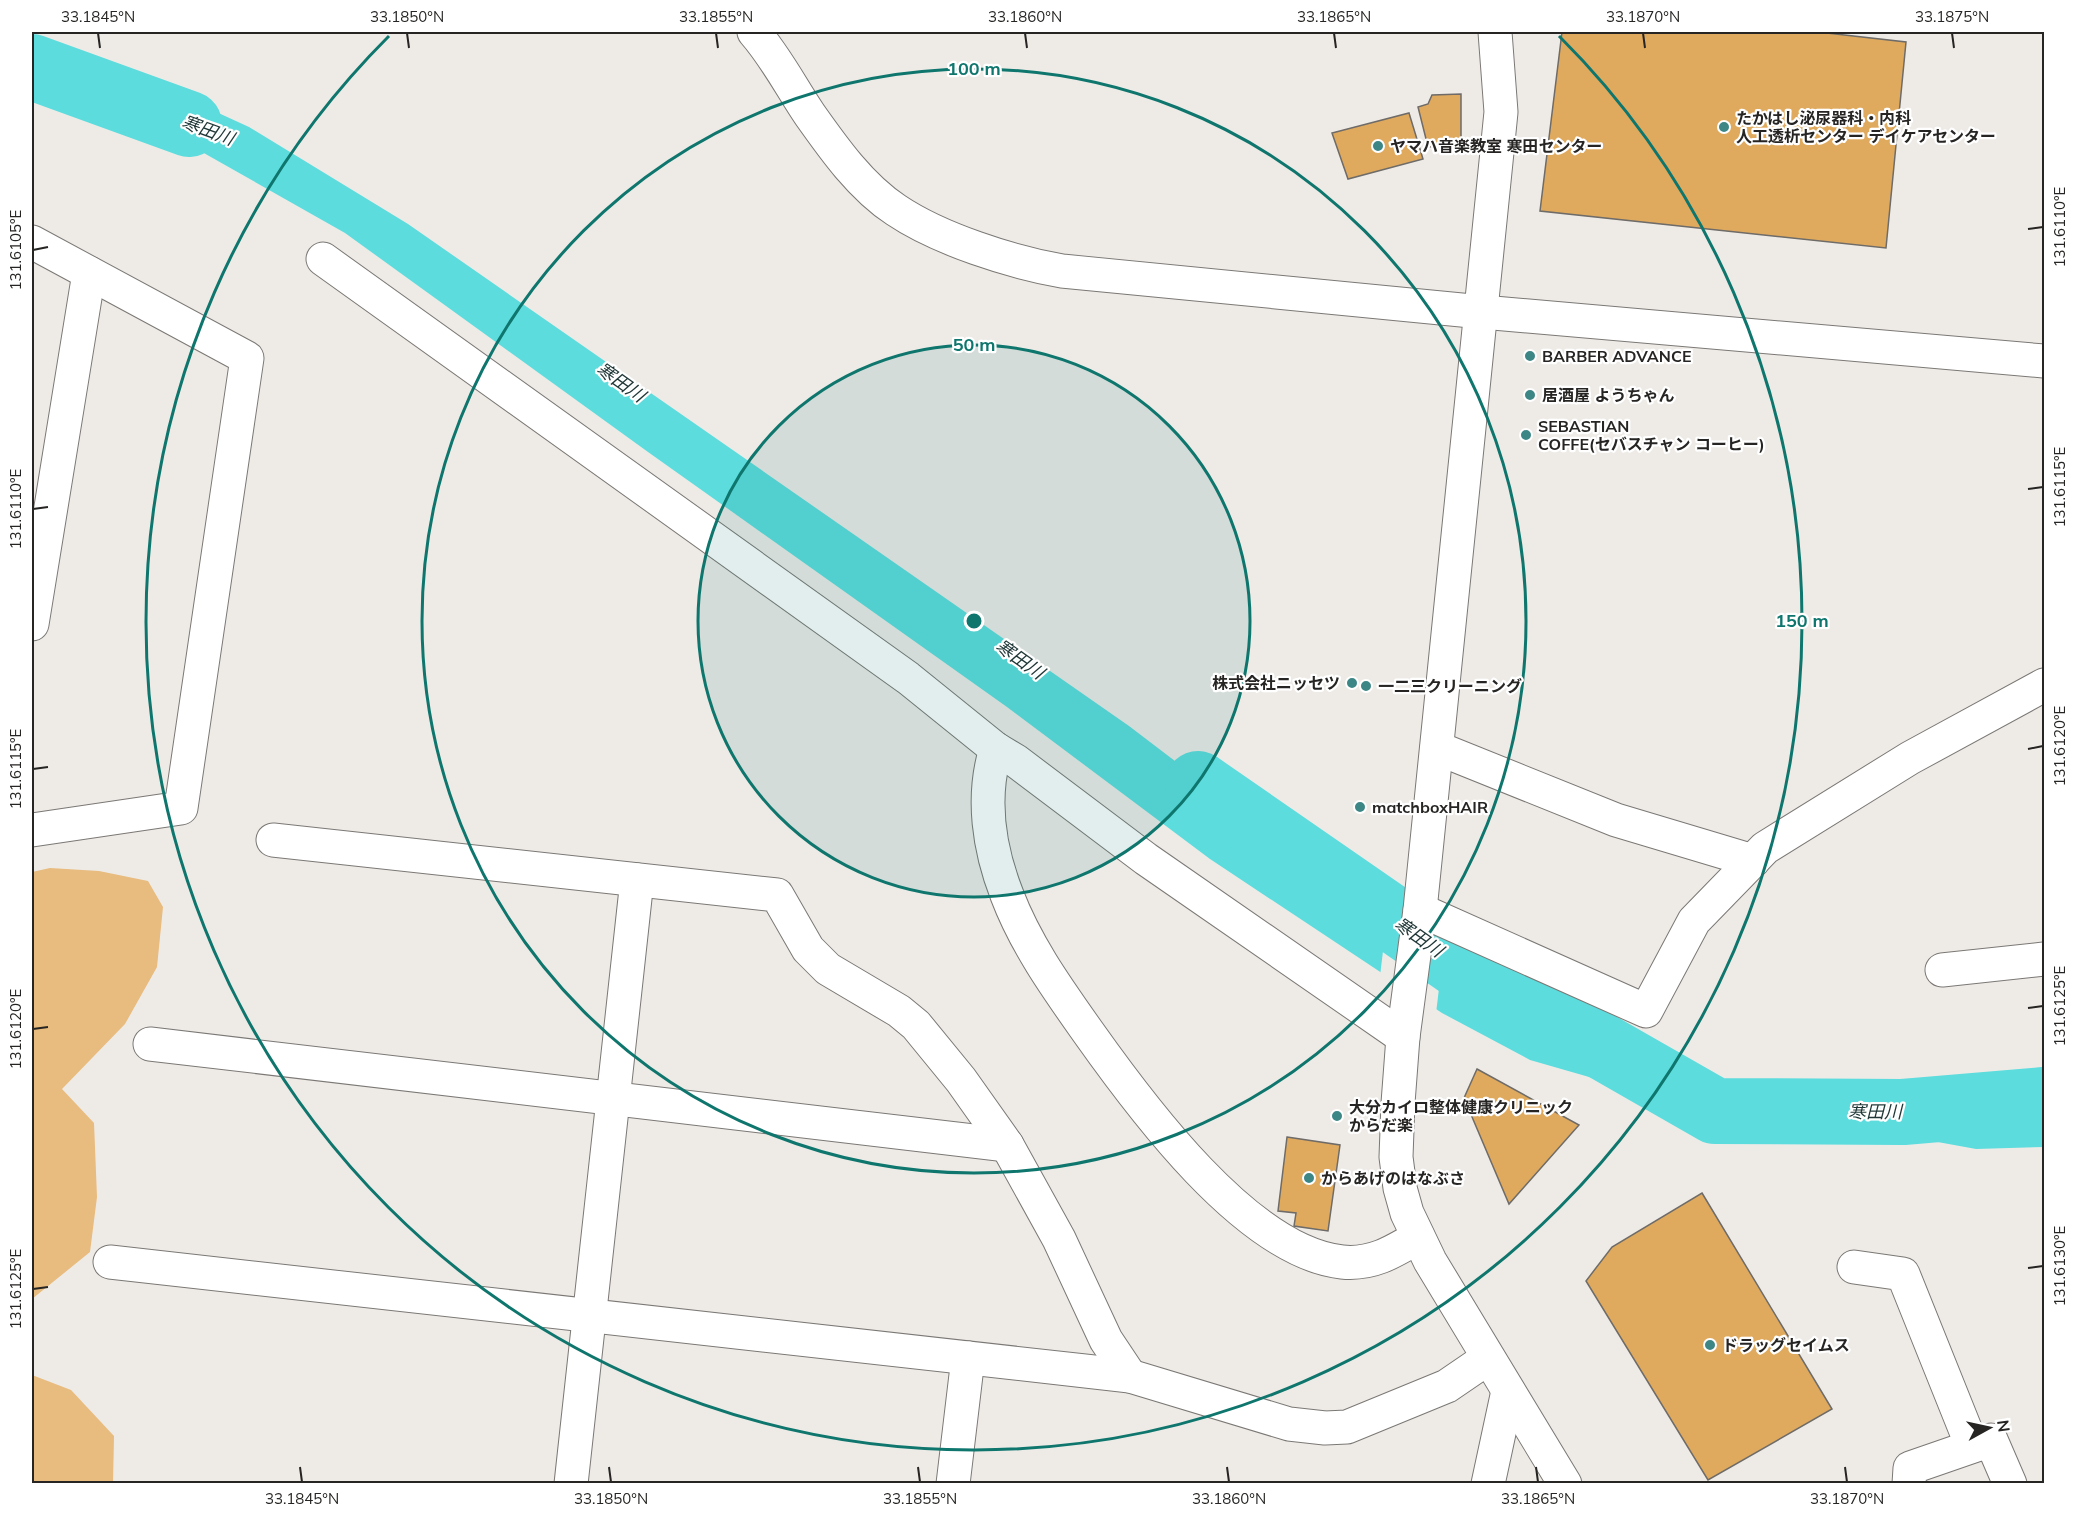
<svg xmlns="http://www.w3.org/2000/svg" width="2076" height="1515" font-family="Mulish,'Noto Sans JP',sans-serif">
<rect width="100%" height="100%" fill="#eeebe7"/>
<g fill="#e8bb7e">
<polygon points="50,868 99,871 148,881 163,907 157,967 125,1024 62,1089 94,1123 97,1197 90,1252 32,1299 32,872"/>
<polygon points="32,1375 71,1390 114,1436 113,1483 32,1483"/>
</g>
<polygon fill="#5cdcdd" points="32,44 173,102 190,100 249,127 408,224 1129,726 1381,918 1503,1000 1512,1017 1552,1045 1670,1097 1973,1126 2044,1125 2044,1147 1976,1149 1828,1122 1688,1118 1665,1113 1603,1081 1530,1060 1442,1013 1210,859 1007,707 648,452 345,233 179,139 119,111 112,100 32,55"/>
<polygon fill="#eeebe7" points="1387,918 1443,956 1436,1013 1380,976"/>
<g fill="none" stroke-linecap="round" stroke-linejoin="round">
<g stroke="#5cdcdd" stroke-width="66">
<polyline points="32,67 189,124"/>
<polyline points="1198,784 1458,964 1715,1111 1903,1112 2044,1100"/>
</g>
</g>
<g fill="#dfaa5e" stroke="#6e6b68" stroke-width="1.5">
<polygon points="1562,32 1818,32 1906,42 1886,248 1540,211"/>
<polygon points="1461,94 1461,144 1428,147 1418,107 1428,104 1432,95"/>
<polygon points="1409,113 1423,159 1348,179 1332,133"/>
<polygon points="1477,1069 1579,1125 1509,1204 1464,1098"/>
<polygon points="1287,1137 1340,1145 1328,1231 1294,1226 1296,1213 1278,1211"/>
<polygon points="1702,1193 1832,1409 1708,1480 1586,1281 1612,1247"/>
</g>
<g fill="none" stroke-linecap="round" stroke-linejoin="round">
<g stroke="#7b7875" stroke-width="35">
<g id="minor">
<path d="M754,32c22,25 37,55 56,83 24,34 51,72 86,95 43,29 115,52 166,61l420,41"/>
<polyline points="32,242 247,358 181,808 32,830"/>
<polyline points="323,259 908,678 996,749 1016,761 1146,859 1403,1037"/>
<polyline points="32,624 89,273"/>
<polyline points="1437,748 1616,820 1753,861"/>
<path d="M996,749c-15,48 -7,100 11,146 19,50 50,93 81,137 51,72 159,220 254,230 30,3 51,-10 76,-25"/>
<polyline points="273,840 777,895 808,949 828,969 899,1011 916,1025 961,1080 1007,1145 1059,1239 1106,1340 1130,1376"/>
<polyline points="1420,910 1646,1011 1694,921 1765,848 1910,758 2044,685"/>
<polyline points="1942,970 2044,959"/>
<polyline points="150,1044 1007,1145"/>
<polyline points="110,1262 1130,1376 1289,1424 1325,1428 1347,1427 1447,1386 1488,1358"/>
<polyline points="1854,1267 1903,1274 1972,1446"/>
<polyline points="571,1484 637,880"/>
<polyline points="953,1484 968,1358"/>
<polyline points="1488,1484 1508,1391"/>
<polyline points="1909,1484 1910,1468 1991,1440 2010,1484"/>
</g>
</g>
<g stroke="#7b7875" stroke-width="35">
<g id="tertiary">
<polyline points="1495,32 1501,112 1498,142 1420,910 1403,1037 1398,1103 1396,1157 1400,1188 1407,1213 1430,1261 1565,1484"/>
<polyline points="1482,312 2044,361"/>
</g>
</g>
<use href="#minor" stroke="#fff" stroke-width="33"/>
<use href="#tertiary" stroke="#fff" stroke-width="33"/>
</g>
<path fill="none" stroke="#262523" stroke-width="2" d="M98,33l2,15M407,33l2,15M716,33l2,15M1025,33l2,15M1334,33l2,15M1643,33l2,15M1952,33l2,15M2028,229l15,-2M33,250l15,-3M2028,489l15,-2M33,509l15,-2M2028,749l15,-3M33,769l15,-2M2028,1008l15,-2M33,1029l15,-2M2028,1268l15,-2M33,1289l15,-2M300,1467l2,15M609,1467l2,15M918,1467l2,15M1227,1467l2,15M1536,1467l2,15M1845,1467l2,15"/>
<circle cx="974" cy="621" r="276" fill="#0f766e" fill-opacity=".12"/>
<g fill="none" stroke="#0f766e" stroke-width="3">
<circle cx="974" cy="621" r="276"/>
<circle cx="974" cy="621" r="552"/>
<path d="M1559 36A828 828 0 1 1 389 36"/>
</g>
<g fill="#3d8686" stroke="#fff" stroke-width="2">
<circle cx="1724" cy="127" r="6"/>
<circle cx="1378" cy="146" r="6"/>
<circle cx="1530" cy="356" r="6"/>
<circle cx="1530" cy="395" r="6"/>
<circle cx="1526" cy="435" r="6"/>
<circle cx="1352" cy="683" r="6"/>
<circle cx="1366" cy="686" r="6"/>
<circle cx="1360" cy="807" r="6"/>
<circle cx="1337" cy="1116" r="6"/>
<circle cx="1309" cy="1178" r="6"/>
<circle cx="1710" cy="1345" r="6"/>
</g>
<g text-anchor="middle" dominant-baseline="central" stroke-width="4.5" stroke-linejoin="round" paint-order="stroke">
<g font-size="16" font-weight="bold" fill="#262523" stroke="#fff" text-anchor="start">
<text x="1736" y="118">たかはし泌尿器科・内科<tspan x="1736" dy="18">人工透析センター デイケアセンター</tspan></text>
<text x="1390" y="146">ヤマハ音楽教室 寒田センター</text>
<text x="1542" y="356">BARBER ADVANCE</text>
<text x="1542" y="395">居酒屋 ようちゃん</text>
<text x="1538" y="426">SEBASTIAN<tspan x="1538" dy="18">COFFE(セバスチャン コーヒー)</tspan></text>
<text x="1340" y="683" text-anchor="end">株式会社ニッセツ</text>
<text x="1378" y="686">一二三クリーニング</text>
<text x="1372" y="807">matchboxHAIR</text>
<text x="1349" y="1107">大分カイロ整体健康クリニック<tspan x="1349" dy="18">からだ楽</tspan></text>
<text x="1321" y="1178">からあげのはなぶさ</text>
<text x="1722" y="1345">ドラッグセイムス</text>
</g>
<g font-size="18" font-style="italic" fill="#1f3636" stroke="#fff">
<text transform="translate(208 130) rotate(20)">寒田川</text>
<text transform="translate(621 382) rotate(35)">寒田川</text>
<text transform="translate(1020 659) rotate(35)">寒田川</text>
<text transform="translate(1419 937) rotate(35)">寒田川</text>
<text x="1875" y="1111">寒田川</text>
</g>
</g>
<circle cx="974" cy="621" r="9" fill="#0f766e" stroke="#fff" stroke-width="3"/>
<g font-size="18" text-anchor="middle" font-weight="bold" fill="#0f766e" stroke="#fff" stroke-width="4.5" stroke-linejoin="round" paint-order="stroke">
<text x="974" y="75">100 m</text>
<text x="974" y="351">50 m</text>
<text x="1802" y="627">150 m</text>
</g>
<rect width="2076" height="1515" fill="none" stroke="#ffffff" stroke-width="66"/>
<g transform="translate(1989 1428) rotate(82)" stroke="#ffffff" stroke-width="4.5" paint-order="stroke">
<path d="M0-4.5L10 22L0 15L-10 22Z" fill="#262523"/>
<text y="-9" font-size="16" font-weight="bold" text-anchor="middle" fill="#262523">N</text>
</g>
<rect x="33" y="33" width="2010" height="1449" fill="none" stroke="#262523" stroke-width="2"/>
<g font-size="15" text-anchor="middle" fill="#262523">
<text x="98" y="22">33.1845°N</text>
<text x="407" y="22">33.1850°N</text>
<text x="716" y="22">33.1855°N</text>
<text x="1025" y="22">33.1860°N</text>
<text x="1334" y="22">33.1865°N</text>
<text x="1643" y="22">33.1870°N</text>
<text x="1952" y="22">33.1875°N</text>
<text transform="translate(2060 227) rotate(-90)" y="5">131.6110°E</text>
<text transform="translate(16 250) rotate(-90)" y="5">131.6105°E</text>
<text transform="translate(2060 487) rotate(-90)" y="5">131.6115°E</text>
<text transform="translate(16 509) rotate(-90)" y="5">131.6110°E</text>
<text transform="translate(2060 746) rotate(-90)" y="5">131.6120°E</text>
<text transform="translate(16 769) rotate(-90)" y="5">131.6115°E</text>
<text transform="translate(2060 1006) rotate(-90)" y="5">131.6125°E</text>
<text transform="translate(16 1029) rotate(-90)" y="5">131.6120°E</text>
<text transform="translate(2060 1266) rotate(-90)" y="5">131.6130°E</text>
<text transform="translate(16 1289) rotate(-90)" y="5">131.6125°E</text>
<text x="302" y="1504">33.1845°N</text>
<text x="611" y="1504">33.1850°N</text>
<text x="920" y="1504">33.1855°N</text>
<text x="1229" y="1504">33.1860°N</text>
<text x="1538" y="1504">33.1865°N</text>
<text x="1847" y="1504">33.1870°N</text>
</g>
</svg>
